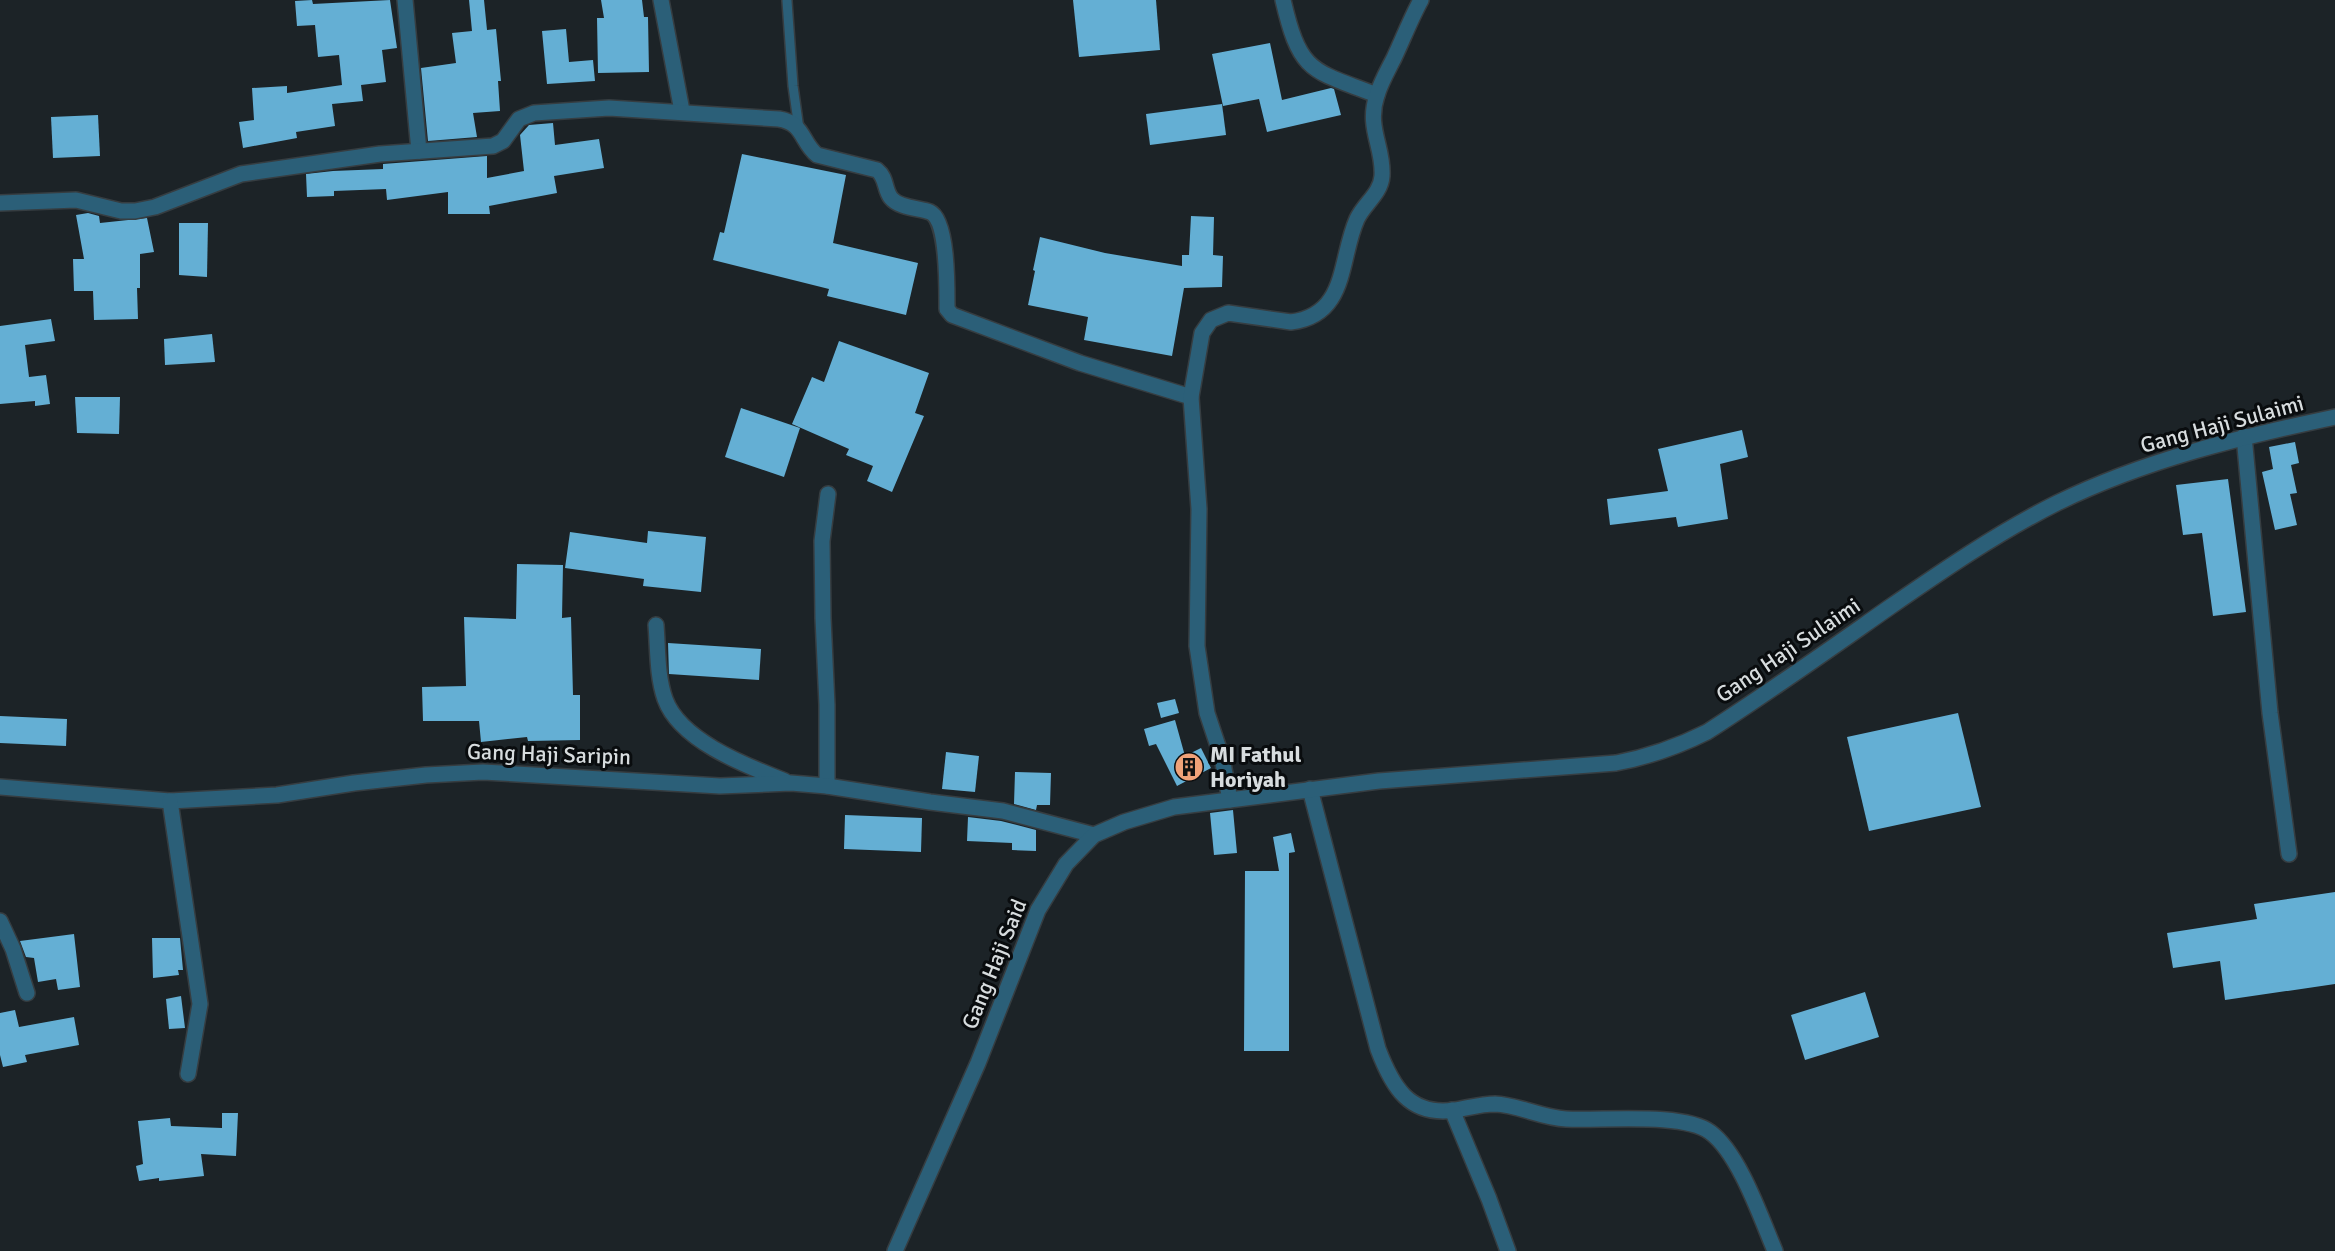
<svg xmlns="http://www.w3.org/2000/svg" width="2335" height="1251" font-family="Signika,sans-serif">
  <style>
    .building { fill: #64afd4 }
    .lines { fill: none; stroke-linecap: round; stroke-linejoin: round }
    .service-casing { stroke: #363d41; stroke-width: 12 }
    .minor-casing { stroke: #363d41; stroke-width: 18 }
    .service { stroke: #2b5f78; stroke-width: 9 }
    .minor { stroke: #2b5f78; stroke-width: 15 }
    .labels { text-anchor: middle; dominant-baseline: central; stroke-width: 6; stroke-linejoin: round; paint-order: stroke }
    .street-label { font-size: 22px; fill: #d7dcde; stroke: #090c0e }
    .poi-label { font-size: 22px; font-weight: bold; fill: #d7dcde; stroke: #090c0e; text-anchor: start }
  </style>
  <rect width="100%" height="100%" fill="#1c2327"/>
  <g class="building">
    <path d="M312,0L313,4L390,0L397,48L382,50L386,82L361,85L363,101L332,104L335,126L296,132L297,138L243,148L239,122L254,120L252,88L287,86V93L342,85L339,55L318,57L315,25L297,26L295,1Z"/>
    <path d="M469,0H484L487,30L496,29L501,81H498L500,111L473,113L477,137L428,141L421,68L456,63L452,33L472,31Z"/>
    <path d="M601,0H642L644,17H648L649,72L598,73L597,18H604Z"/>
    <path d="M1073,0H1156L1160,50L1079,57Z"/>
    <path d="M566,29L569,62L593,60L595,81L547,84L542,31Z"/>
    <path d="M1270,43L1282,100L1331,88L1334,89L1341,115L1267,132L1259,99L1223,106L1212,54Z"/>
    <path d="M1222,104L1226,135L1150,145L1146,114Z"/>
    <path d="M98,115L100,156L53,158L51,117Z"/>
    <path d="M553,123L555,145L599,139L604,168L554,176L557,193L489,206L490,214H448V192L387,200L386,189L334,191V196L307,197L306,174L333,171L383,169V164L487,156V178L524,171L520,135L529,125Z"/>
    <path d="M742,154L846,175L833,243L918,263L906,315L827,296L829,289L713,260L720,232L724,233Z"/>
    <path d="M88,213L99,216L100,223L147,218L154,252L140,254V288H137L138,319L94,320L93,291H74L73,259H84L76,215Z"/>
    <path d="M1191,216L1214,217L1213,255L1223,256L1222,287L1184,288L1172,356L1084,340L1088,317L1028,305L1035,271L1033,270L1040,237L1105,253L1182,266V255H1189Z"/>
    <path d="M179,223H208L207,277L179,275Z"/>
    <path d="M51,319L55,341L25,345L29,377L46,375L50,404L35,406V401L0,404V326Z"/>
    <path d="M212,334L215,362L165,365L164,339Z"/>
    <path d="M839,341L929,373L915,413L924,416L892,492L867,481L873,466L846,455L849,449L792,424L812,377L824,382Z"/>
    <path d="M75,397H120L119,434L77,433Z"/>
    <path d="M741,408L800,428L784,477L725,457Z"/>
    <path d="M1742,430L1748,457L1720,464L1728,519L1678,527L1676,517L1610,525L1607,499L1668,491L1658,449Z"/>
    <path d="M2295,442L2299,463L2291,465L2297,493L2290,494L2297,525L2275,530L2262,472L2273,469L2269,447Z"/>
    <path d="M2228,479L2246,612L2213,616L2202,533L2183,535L2176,485Z"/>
    <path d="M648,531L706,537L701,592L643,586L644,579L565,568L570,532L647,543Z"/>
    <path d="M517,564L563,565L562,618L571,617L573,695H580V740L528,741L527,737L481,742L479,721H423L422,687L466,686L464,617L516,619Z"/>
    <path d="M668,643L761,649L759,680L669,674Z"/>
    <path d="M1175,699L1179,713L1161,718L1157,703Z"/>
    <path d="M1958,713L1981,807L1869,831L1847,737Z"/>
    <path d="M0,716L67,719L66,746L0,743Z"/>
    <path d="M1175,720L1185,756L1201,748L1211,768L1177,786L1156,744L1149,746L1144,729Z"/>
    <path d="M946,752L979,756L975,792L942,789Z"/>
    <path d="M1015,772L1051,773L1050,805H1037L1036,810L1014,804Z"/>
    <path d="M1233,810L1237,853L1214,855L1210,813Z"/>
    <path d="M845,815L922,818L921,852L844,849Z"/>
    <path d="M968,817L1001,821L1036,830V851L1012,850V843L967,841Z"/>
    <path d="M1291,833L1295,852L1289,853V1051H1244L1245,871H1279L1273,837Z"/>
    <path d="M2335,892V984L2225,1000L2220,961L2173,968L2167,933L2257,919L2254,904Z"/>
    <path d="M74,934L80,987L58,990L56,979L38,982L34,958L26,957L20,941Z"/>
    <path d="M152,938H180L183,970H178L179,975L153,978Z"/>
    <path d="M1865,992L1879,1037L1805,1060L1791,1015Z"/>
    <path d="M181,996L185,1028L169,1029L166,999Z"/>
    <path d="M15,1010L19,1027L74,1017L79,1045L25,1055L27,1062L3,1067L0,1055V1013Z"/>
    <path d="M222,1113H238L236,1156L201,1154L204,1176L159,1181V1178L139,1181L136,1166L143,1164L138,1121L170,1118L171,1126L222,1128Z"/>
  </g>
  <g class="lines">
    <g class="service-casing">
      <path id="service" d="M787,1L793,86L799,129"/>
    </g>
    <g class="minor-casing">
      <g id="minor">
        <path d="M405,0L419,151"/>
        <path d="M661,0L682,111"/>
        <path d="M1283,0C1300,73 1311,70 1377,95"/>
        <path d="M0,203L76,200L121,211H135L155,207L241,174L380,154L493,146L503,141L519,119L534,113L609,108L779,119C804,123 801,142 817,155L877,170C887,178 884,189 891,198C899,208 919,208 930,212C948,220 947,289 947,309L952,315L1080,363L1191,397"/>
        <path d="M2244,436L2270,713L2289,854"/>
        <path d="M656,625C658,650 657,676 665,699C680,741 747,766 785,781"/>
        <path d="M827,786V705L823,618L822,541L828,494"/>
        <path d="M0,787L170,801L277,795L354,783L426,775L483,772L720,786L791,783L827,786L930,802L1003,811L1094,835"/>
        <path d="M1310,789L1378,1049C1392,1086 1409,1117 1455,1110C1468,1108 1481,1104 1495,1104C1519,1105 1542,1118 1566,1119C1602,1121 1683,1112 1710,1132C1739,1153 1761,1218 1775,1251"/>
        <path d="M1230,800L1222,758L1207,713L1197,646L1199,509L1191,397L1202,333L1211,320L1228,313L1291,322C1348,315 1339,259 1357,219C1364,204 1381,193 1382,176C1384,147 1366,128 1377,95C1381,82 1388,70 1394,58C1403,39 1411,18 1421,0"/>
        <path d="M170,801L200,1004L188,1074"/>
        <path d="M0,921L13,949L27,993"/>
        <path d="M1452,1110L1489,1199L1508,1251"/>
        <path d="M895,1251L978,1063L1038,910L1066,864L1094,835L1124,822L1174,807L1379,781L1616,763C1648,757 1677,747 1707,732C1768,693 1827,651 1887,609C1942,571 1997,533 2057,503C2145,460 2240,437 2335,417"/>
      </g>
    </g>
    <use href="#service" class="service"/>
    <use href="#minor" class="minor"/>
  </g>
  <defs>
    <g id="building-disc" transform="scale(1.5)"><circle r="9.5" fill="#f0a279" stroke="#090c0e"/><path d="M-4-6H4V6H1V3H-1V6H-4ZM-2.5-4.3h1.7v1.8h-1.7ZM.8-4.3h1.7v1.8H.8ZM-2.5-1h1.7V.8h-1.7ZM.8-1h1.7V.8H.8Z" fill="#111"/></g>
  </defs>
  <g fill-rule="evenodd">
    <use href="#building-disc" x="1189" y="767"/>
  </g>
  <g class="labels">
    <g class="street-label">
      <text transform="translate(2222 424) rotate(-15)">Gang Haji Sulaimi</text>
      <text transform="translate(1788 650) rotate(-34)">Gang Haji Sulaimi</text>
      <text transform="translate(549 754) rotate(2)">Gang Haji Saripin</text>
      <text transform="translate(994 964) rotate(-68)">Gang Haji Said</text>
    </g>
    <g class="poi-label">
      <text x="1210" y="754">MI Fathul<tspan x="1210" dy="25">Horiyah</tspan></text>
    </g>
  </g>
</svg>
